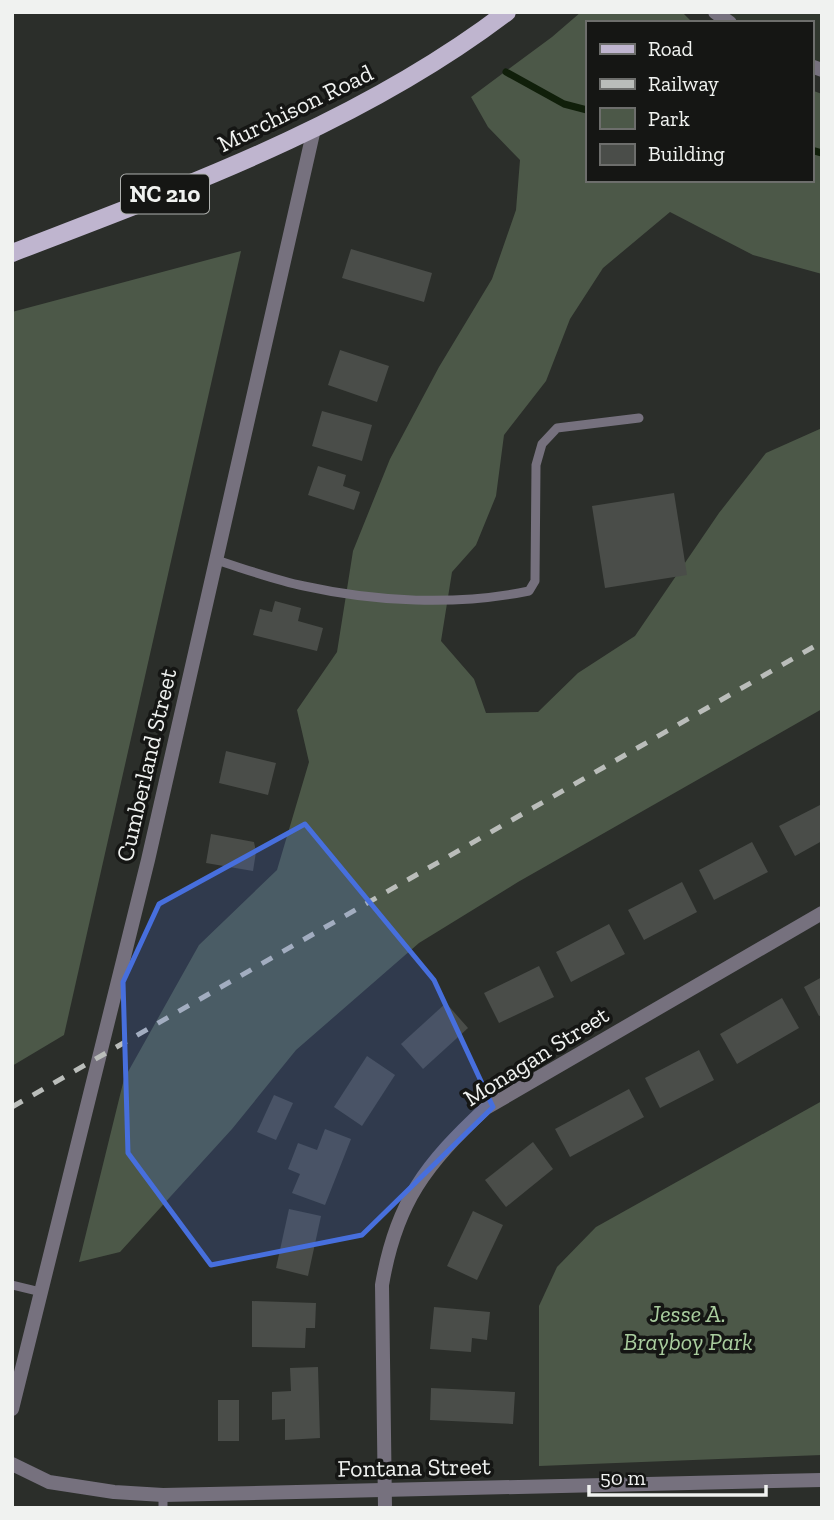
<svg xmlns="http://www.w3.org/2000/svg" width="834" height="1520" font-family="'Zilla Slab',serif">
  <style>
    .built { fill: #31382f }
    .green { fill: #4c5848 }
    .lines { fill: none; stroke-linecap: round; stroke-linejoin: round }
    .stream { stroke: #101f0a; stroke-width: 7 }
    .building { fill: #4a4d49 }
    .service { stroke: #76717e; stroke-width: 9 }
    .minor { stroke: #76717e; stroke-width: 14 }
    .tertiary { stroke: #76717e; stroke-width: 14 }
    .primary { stroke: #bfb5cf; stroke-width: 18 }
    .rail { stroke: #babdba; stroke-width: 5; stroke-dasharray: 12 12; stroke-linecap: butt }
    .marked { fill: #476fdd; fill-opacity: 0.2; stroke: #476fdd; stroke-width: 5; stroke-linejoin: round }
    .labels { text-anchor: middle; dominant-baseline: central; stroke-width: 7; stroke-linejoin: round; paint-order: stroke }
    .shield { fill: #151614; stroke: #aeb0ae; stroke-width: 2 }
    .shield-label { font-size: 23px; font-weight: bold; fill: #f0f2f0 }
    .street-label { font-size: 24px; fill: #f0f2f0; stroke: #151614 }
    .park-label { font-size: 24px; font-style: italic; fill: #a9cd9e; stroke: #151614 }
  </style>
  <rect width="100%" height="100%" fill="#2b2e2a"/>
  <path class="built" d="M721,12H822V67L811,63V23H734Z"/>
  <g class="green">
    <path d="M581,12H682L693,23H587V180H811V90L822,94V274L753,255L670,212L603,268L570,319L546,381L504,435L496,496L476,545L452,572L441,641L474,679L486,713L538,712L578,673L635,636L719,513L766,453L822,428V709L518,882L419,943L296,1050L232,1129L120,1252L79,1262L124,1079L199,945L277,870L309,762L297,710L337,652L353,551L390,459L439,367L492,279L516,210L520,160L488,127L471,97L552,37Z"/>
    <path d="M241,251L64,1035L12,1066V312Z"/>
    <path d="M822,1101V1455L539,1466V1306L557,1267L596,1227Z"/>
  </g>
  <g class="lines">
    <g class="stream">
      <path d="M506,72L564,104L587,110"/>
      <path d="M811,150L822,153"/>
    </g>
  </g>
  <g class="building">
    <path d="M351,249L432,273L424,302L342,278Z"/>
    <path d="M340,350L389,366L377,402L328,385Z"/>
    <path d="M322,411L372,425L362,461L312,446Z"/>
    <path d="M318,466L346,475L343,486L360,492L354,510L308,495Z"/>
    <path d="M674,493L687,575L605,588L592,506Z"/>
    <path d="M275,601L301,608L298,621L323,628L317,651L253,635L260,609L272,612Z"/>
    <path d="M226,751L276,763L268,795L219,783Z"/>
    <path d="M822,804V841L795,856L779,826Z"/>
    <path d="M211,834L254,842L256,852L253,871L206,863Z"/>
    <path d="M752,842L768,872L714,900L699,870Z"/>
    <path d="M682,882L697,912L644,940L628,910Z"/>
    <path d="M609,924L625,954L571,982L556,952Z"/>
    <path d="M539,966L554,997L499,1023L484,993Z"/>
    <path d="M822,977V1015L819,1016L804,987Z"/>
    <path d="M782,998L799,1028L737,1064L720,1034Z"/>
    <path d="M446,1003L468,1028L423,1069L401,1044Z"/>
    <path d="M699,1050L714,1080L660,1108L645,1078Z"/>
    <path d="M367,1056L395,1075L362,1126L334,1107Z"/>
    <path d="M629,1089L644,1117L570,1157L555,1129Z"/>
    <path d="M274,1095L293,1103L276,1140L257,1132Z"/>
    <path d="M325,1129L351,1139L325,1205L292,1193L300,1174L288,1169L298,1143L317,1150Z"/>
    <path d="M533,1142L553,1169L506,1207L485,1180Z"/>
    <path d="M289,1209L321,1216L308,1276L276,1268Z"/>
    <path d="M473,1211L503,1225L477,1280L447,1266Z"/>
    <path d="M252,1301L316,1303L315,1328H306L305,1348L252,1347Z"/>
    <path d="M434,1307L490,1312L487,1340L472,1338L471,1352L430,1349Z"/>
    <path d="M318,1367L320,1438L285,1440V1419L272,1420V1392L291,1391L290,1368Z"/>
    <path d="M431,1388L515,1392L513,1424L430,1420Z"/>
    <rect x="218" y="1400" width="21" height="41"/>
  </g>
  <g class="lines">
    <g class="service">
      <path d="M216,560C245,569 275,580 304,586C376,602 456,606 529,591L535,581L536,465L542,444L557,428L639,418"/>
      <path d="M12,1285L41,1292"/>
      <path d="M163,1508V1495"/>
    </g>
    <g class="minor">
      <path d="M715,12L730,23"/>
      <path d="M811,66L822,70"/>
      <path d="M12,1464L49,1482L114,1492L163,1495L822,1480"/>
      <path d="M385,1508L382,1285C396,1202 426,1164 486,1108L822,913"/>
    </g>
    <path class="tertiary" d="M12,1409L148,860L314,129"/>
    <path class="primary" d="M12,253C183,187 360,124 507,12"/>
    <path class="rail" d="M12,1107L822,642"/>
  </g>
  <path class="marked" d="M305,824L434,980L493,1107L362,1235L211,1265L128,1153L123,982L159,904Z"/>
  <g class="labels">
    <rect class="shield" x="121" y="174.5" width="88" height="39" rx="5"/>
    <g class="shield-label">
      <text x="165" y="194">NC 210</text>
    </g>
    <g class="street-label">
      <text transform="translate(295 108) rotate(-26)">Murchison Road</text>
      <text transform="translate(146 765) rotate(-77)">Cumberland Street</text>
      <text transform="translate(536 1056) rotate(-32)">Monagan Street</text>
      <text transform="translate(414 1467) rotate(-1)">Fontana Street</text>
    </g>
    <g class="park-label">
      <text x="688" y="1313">Jesse A.<tspan x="688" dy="28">Brayboy Park</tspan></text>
    </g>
  </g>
  <rect width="834" height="1520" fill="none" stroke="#f0f2f0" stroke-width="28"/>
  <rect x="586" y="21" width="228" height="161" fill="#151614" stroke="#6d6e6c" stroke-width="2"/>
  <rect x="600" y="44" width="35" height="10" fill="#bfb5cf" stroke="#6d6e6c" stroke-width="2"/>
  <text x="648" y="56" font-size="21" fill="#f0f2f0">Road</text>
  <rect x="600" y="79" width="35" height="10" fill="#babdba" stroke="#6d6e6c" stroke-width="2"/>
  <text x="648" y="91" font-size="21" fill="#f0f2f0">Railway</text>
  <rect x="600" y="108" width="35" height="21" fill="#4c5848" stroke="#6d6e6c" stroke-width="2"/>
  <text x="648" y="126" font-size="21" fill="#f0f2f0">Park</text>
  <rect x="600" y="144" width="35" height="21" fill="#4a4d49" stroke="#6d6e6c" stroke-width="2"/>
  <text x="648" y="161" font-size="21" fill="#f0f2f0">Building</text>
  <path d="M589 1485v10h177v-10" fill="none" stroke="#f0f2f0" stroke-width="3.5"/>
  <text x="600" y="1485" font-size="21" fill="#f0f2f0" stroke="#151614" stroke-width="5" paint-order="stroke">50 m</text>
</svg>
